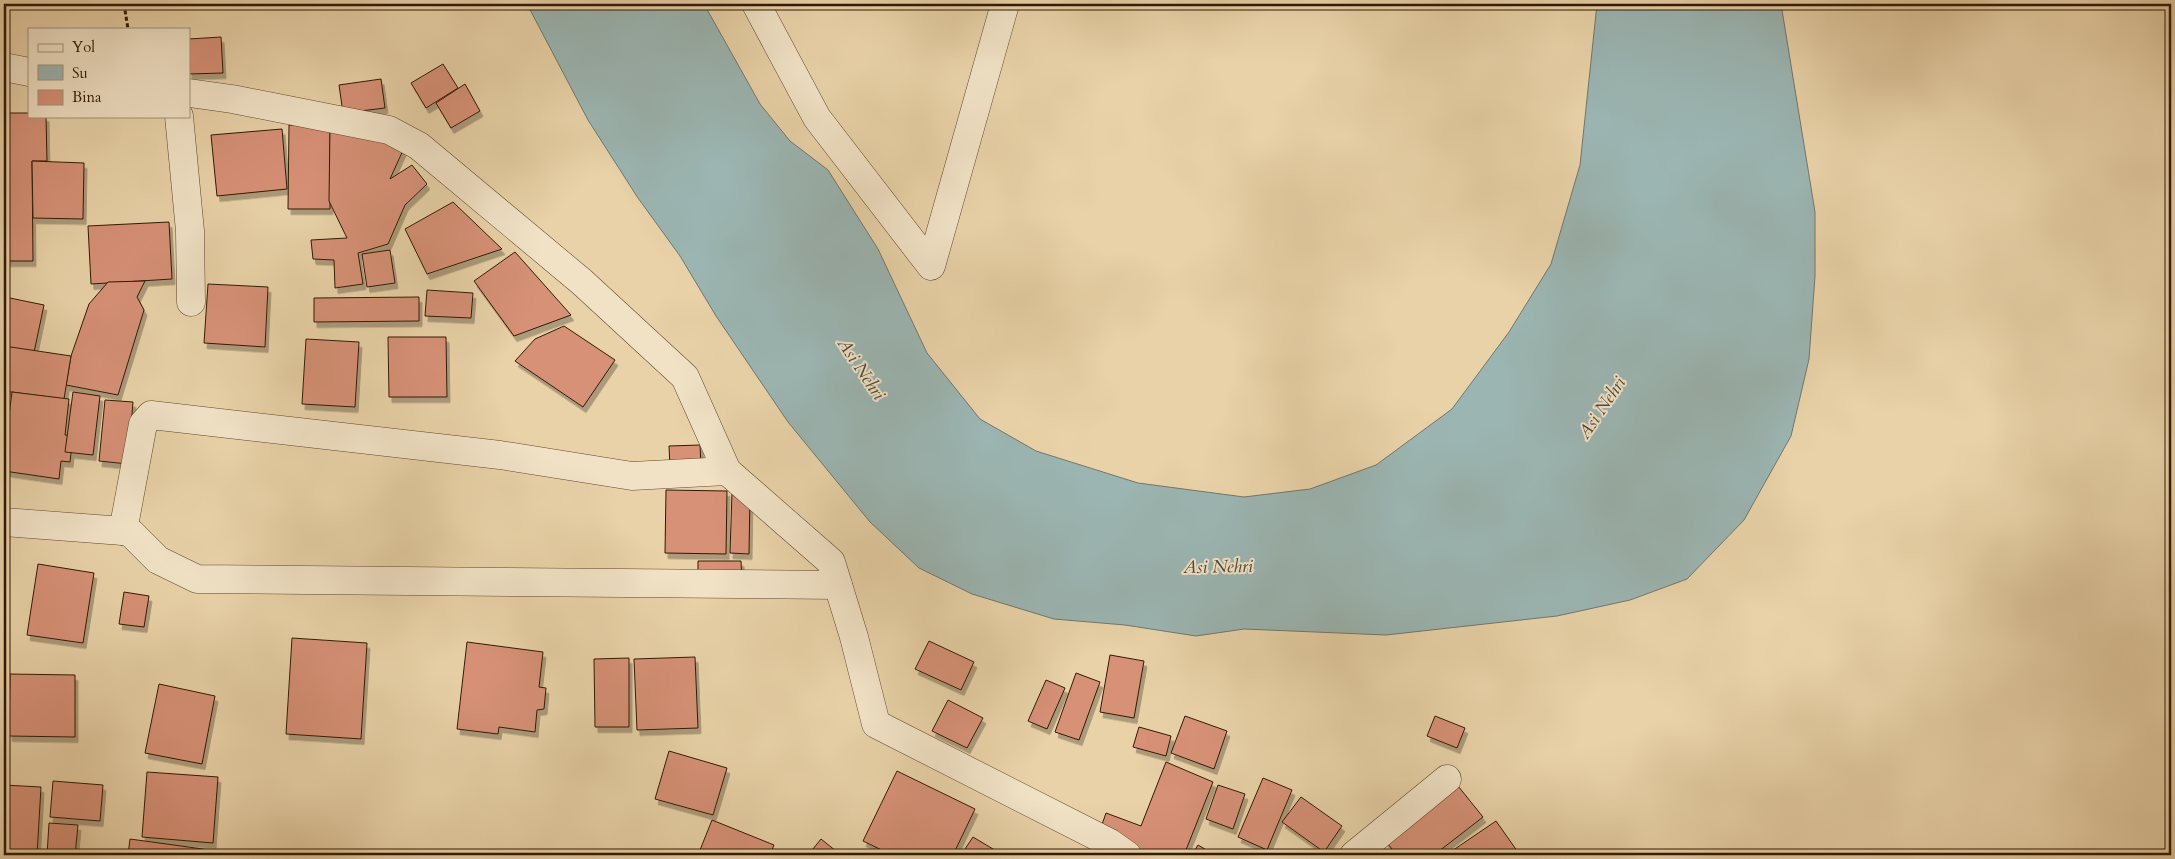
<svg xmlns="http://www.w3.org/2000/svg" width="2175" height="859" font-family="Cardo,serif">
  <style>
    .water { fill: #9bb5b2; stroke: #71776c }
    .building { fill: #d79177; stroke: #311903; filter: url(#shadow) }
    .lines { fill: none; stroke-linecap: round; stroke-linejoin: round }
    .street-casing { stroke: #5f472c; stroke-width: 29 }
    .path { stroke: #311903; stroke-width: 3; stroke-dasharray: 4 2.5; stroke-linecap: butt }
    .street { stroke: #f1e2c6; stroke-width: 28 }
    .labels { text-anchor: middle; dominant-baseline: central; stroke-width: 4; stroke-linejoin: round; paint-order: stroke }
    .water-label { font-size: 18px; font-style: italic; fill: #514838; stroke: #f1e2c6 }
  </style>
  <defs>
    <filter id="shadow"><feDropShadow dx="3" dy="5.5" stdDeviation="0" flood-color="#0004"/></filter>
  </defs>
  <rect width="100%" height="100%" fill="#e9d2a8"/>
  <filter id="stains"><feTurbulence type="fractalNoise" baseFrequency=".004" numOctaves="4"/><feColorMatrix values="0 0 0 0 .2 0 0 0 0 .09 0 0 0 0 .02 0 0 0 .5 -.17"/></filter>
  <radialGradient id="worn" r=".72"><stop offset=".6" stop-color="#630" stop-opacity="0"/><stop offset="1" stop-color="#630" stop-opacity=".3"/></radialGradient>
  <path class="water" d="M527,4H704L760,104L790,141L828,170L878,249L927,353L980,419L1036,451L1138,483L1244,497L1310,489L1376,465L1452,409L1509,332L1551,264L1580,165L1597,4H1781L1815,212V276L1809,359L1791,436L1744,520L1687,579L1630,600L1557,616L1386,635L1244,629L1196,636L1125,625L1054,619L972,594L919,568L870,522L788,422L716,316L680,256L638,198L588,120Z"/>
  <g class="building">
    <path d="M221,37L223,73L189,74V39Z"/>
    <path d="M443,64L458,88L426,108L411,83Z"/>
    <path d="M381,79L385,108L343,113L339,85Z"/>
    <path d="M465,84L480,111L451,128L436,103Z"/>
    <path d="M4,113H29V116H46L47,161H32L33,261H4Z"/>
    <path d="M289,125L330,126V209H288Z"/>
    <path d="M330,126L404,148L390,179L412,165L427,184L405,205L388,244L358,253L363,284L335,288L334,260L313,259L311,240L347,238L329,201Z"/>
    <path d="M282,129L287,189L217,196L211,135Z"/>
    <path d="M32,161L84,163L83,219L33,218Z"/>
    <path d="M453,202L502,249L427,274L405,229Z"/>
    <path d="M169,222L172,279L91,284L88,226Z"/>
    <path d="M390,250L395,283L367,287L362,254Z"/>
    <path d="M515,252L571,315L514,336L474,281Z"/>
    <path d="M145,281L137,297L144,310L118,395L66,385L71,356L89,304L108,282Z"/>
    <path d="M208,284L268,287L265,347L204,343Z"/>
    <path d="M427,290L473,293L471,318L425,316Z"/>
    <path d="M5,297L44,305L33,357L8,352L4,371Z"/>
    <path d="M419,297V321L314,322V298Z"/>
    <path d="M564,326L615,360L583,407L515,361L535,339Z"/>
    <path d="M388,337H446L447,397H389Z"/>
    <path d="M306,339L359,342L355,407L302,404Z"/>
    <path d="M4,346L71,356L64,399L4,391Z"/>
    <path d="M12,392L69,399L65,435L73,436L70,462L61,461L59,479L4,471V454Z"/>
    <path d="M73,392L100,396L93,455L65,452Z"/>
    <path d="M105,400L133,402L128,464L99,461Z"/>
    <path d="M700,445L701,466L670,467L669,446Z"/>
    <path d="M666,490L727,491L726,554L665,553Z"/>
    <path d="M732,493L750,494L749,554L730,553Z"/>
    <path d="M698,561H741L742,581H698Z"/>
    <path d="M38,564L94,573L83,643L27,635Z"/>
    <path d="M124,592L149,596L144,627L119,624Z"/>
    <path d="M292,638L367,643L361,739L286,734Z"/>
    <path d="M929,641L974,662L961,690L915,669Z"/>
    <path d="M467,642L543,652L539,687L546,688L544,709L537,710L535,732L499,727L498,734L457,729Z"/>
    <path d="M1110,655L1144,661L1134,718L1100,712Z"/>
    <path d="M695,657L698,728L637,730L634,659Z"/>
    <path d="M629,658V727H595L594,659Z"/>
    <path d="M1076,673L1100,682L1079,740L1055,732Z"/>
    <path d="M10,674L75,675V737L9,736Z"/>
    <path d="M1046,680L1065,688L1047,729L1028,721Z"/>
    <path d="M159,684L215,696L202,764L145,753Z"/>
    <path d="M948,700L983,718L967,748L932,731Z"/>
    <path d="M1185,716L1227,731L1214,769L1171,753Z"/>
    <path d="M1435,716L1465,728L1457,748L1427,736Z"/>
    <path d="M1139,727L1171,736L1166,756L1133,747Z"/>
    <path d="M669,751L727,768L713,815L655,799Z"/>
    <path d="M1166,762L1213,782L1184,855H1147L1098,836L1106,813L1141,826Z"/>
    <path d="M897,771L975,809L953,855H892L863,841Z"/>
    <path d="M147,772L218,777L213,843L142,837Z"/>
    <path d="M1263,778L1292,790L1267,850L1238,837Z"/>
    <path d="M53,781L103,785L100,821L50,817Z"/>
    <path d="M1454,781L1483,817L1434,855H1397L1382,837Z"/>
    <path d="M4,785L41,787L37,855H4Z"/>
    <path d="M1218,785L1245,794L1233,829L1206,819Z"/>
    <path d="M1301,797L1342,826L1324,852L1282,822Z"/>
    <path d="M712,820L774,845L770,855H698Z"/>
    <path d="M1496,821L1520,855H1446Z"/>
    <path d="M49,823L78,825L75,855H47Z"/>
    <path d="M973,837L1003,855H961Z"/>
    <path d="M130,839L210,850L209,855H128Z"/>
    <path d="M821,839L841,855H808Z"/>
    <path d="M1198,845L1215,855H1192Z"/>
  </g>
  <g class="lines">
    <g class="street-casing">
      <g id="street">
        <path d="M756,4L817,118L931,266L1005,4"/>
        <path d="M4,67L29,72"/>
        <path d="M189,93L232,99L389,130L419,146L582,282L685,377L727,471L831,562L854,637L876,724L1110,843L1127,855"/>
        <path d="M179,116L190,231L191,302"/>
        <path d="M4,522L123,531L131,533L158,560L197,579L838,585"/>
        <path d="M123,531L143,424L151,415L500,455L632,476L727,471"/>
        <path d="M1354,855L1447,779"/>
      </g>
    </g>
    <path class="path" d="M124,4L128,29"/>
    <use href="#street" class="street"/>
  </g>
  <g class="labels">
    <g class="water-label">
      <text transform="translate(861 369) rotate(56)">Asi Nehri</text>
      <text transform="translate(1602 408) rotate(-56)">Asi Nehri</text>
      <text transform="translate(1218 567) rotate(-1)">Asi Nehri</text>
    </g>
  </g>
  <rect width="2175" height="859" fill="none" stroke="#e9d2a8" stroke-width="20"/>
  <rect x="5" y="5" width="2165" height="849" fill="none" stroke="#311903" stroke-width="2.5"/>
  <rect x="10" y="10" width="2155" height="839" fill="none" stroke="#311903"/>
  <rect x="28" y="28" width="162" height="90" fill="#f1e2c6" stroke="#a49278"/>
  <rect x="38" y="44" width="25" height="8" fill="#f1e2c6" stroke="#a49278"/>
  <text x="72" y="52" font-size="15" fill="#311903">Yol</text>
  <rect x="38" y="65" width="25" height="15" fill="#9bb5b2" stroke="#a49278"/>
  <text x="72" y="78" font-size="15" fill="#311903">Su</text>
  <rect x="38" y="90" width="25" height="15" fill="#d79177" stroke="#a49278"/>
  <text x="72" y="102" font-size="15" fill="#311903">Bina</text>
  <rect width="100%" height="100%" filter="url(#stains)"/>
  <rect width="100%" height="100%" fill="url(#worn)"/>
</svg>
